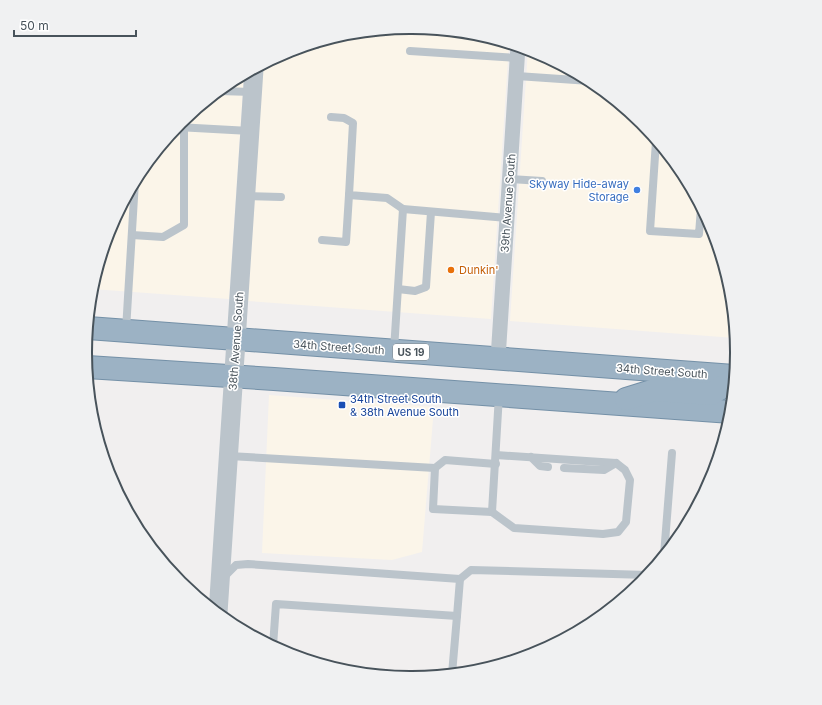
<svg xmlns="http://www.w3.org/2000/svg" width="822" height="705" font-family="Inter,sans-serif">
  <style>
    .commercial { fill: #fbf5e9 }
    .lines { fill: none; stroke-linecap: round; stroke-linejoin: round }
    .trunk-casing { stroke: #7490a7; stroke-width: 24 }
    .service { stroke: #bbc4cb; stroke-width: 8 }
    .minor { stroke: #bbc4cb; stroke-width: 15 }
    .tertiary { stroke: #bbc4cb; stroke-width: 19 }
    .trunk { stroke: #9cb2c4; stroke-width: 22 }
    .shop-dot { fill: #3f7fe0; stroke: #fff; stroke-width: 1.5 }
    .food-dot { fill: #e8710a; stroke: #fff; stroke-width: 1.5 }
    .transit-dot { fill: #1a4fb4; stroke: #fff; stroke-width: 1.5 }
    .labels { text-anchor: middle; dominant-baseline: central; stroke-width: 3; stroke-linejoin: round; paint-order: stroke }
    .shield { fill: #fff; stroke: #7f878c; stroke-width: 1 }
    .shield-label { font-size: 10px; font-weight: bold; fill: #48535b }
    .shop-label { font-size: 11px; fill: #366cbe; stroke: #fff; text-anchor: end }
    .street-label { font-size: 11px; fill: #48535b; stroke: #fff }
    .food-label { font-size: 11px; fill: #c56008; stroke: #fff; text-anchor: start }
    .transit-label { font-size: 11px; fill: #164399; stroke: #fff; text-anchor: start }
    .rim { fill: none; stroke: #48535b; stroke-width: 2 }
  </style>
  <rect width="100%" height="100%" fill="#f1efef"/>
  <g class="commercial">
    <path d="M411,27L475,33L509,44L491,319L248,301L263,64L287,52L348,33Z"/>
    <path d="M528,49L536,52L592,82L641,123L682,172L712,228L730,289L735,338L510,321Z"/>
    <path d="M244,75L229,299L92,289L110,228L140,171L181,122L230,82Z"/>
    <path d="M269,395L434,407L422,552L392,560L262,553Z"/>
  </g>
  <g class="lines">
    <g class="trunk-casing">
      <g id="trunk">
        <path d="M88,328L734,376"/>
        <path d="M87,367L274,379L731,412"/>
        <path d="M626,399L655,390L711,394L734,380"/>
      </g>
    </g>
    <g class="service">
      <path d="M310,45H317L320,42"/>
      <path d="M410,51L517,58"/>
      <path d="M517,76L590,81"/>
      <path d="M219,91L252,92"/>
      <path d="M331,117L344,118L353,123L349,195L387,198L403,209L507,218"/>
      <path d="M177,127L250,131"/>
      <path d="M656,141L650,231L699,234L701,208"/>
      <path d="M510,179L542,181"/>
      <path d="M246,196L281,197"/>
      <path d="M132,235L163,237L184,225V127"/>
      <path d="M322,240L346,242L349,195"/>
      <path d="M398,289L415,291L426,287L431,212"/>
      <path d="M126,330L135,181"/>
      <path d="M394,350L403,209"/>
      <path d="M229,456L435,468"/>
      <path d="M531,457L540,466L548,467"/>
      <path d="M496,464L445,460L435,468L433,509L492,512L514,528L603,534L618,532L626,522L630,480L625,470L616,463L496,455"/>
      <path d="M564,468L604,470L616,463"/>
      <path d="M492,512L499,395"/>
      <path d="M664,555L672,453"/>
      <path d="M223,578L236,565L248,564L460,579"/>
      <path d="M273,646L276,604L457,616L460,579L471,570L648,575"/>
      <path d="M452,674L457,616"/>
    </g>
    <path class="minor" d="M498,359L518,46"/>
    <path class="tertiary" d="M218,613L254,69"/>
    <use href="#trunk" class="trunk"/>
  </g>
  <circle class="shop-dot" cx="637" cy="190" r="4"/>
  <circle class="food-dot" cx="451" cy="270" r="4"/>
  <rect class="transit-dot" x="338" y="401" width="8" height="8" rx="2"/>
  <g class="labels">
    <rect class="shield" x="393" y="344" width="36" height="16" rx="3"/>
    <g class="shield-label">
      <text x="411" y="352">US 19</text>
    </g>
    <g class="shop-label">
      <text x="629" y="184">Skyway Hide-away<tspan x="629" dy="13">Storage</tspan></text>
    </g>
    <g class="street-label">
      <text transform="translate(508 203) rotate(-86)">39th Avenue South</text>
      <text transform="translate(236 341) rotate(-86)">38th Avenue South</text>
      <text transform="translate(339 347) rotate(4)">34th Street South</text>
      <text transform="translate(662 371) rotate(4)">34th Street South</text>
    </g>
    <g class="food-label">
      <text x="459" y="270">Dunkin'</text>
    </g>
    <g class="transit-label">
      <text x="350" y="399">34th Street South<tspan x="350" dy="13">&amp; 38th Avenue South</tspan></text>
    </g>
  </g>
  <path d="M0 0H822V705H0ZM410 34H412A318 318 0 0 1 730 352V353A318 318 0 0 1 412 671H410A318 318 0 0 1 92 353V352A318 318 0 0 1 410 34Z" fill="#f0f1f2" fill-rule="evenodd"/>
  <path class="rim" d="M410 34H412A318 318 0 0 1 730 352V353A318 318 0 0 1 412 671H410A318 318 0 0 1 92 353V352A318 318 0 0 1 410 34Z"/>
  <path d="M14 30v6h122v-6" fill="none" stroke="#48535b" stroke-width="2"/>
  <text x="20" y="30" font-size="12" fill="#48535b" stroke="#ffffff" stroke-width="3" paint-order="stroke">50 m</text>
</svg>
